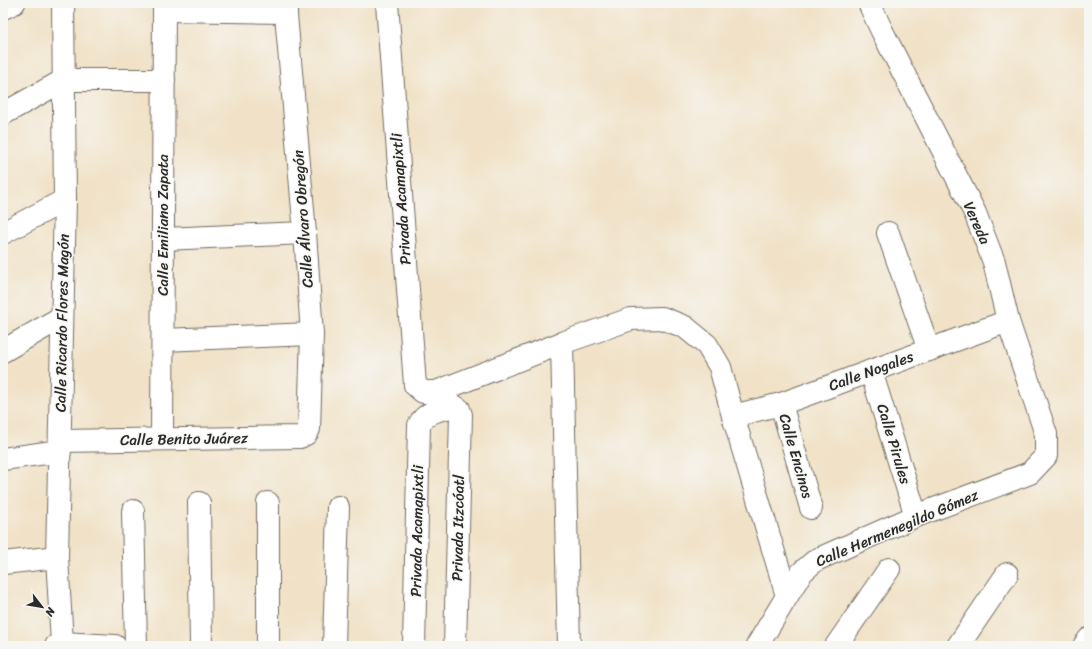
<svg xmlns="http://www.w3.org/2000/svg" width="1092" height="649" font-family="Sriracha,sans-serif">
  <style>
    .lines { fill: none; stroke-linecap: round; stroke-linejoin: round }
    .minor-casing { stroke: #706b62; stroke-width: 24 }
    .minor { stroke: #fff; stroke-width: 22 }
    .labels { text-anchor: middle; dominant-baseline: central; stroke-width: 3; stroke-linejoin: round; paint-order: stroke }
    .street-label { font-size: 15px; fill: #2b2b2b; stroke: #f6f6f2 }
  </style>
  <rect width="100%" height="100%" fill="#f6f6f2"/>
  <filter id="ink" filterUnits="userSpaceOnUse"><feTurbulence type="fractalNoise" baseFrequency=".025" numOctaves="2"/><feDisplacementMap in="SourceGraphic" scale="8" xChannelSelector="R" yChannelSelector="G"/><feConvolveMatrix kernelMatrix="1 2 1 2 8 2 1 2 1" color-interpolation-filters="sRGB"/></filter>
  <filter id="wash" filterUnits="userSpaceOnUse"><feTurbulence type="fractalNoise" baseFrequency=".012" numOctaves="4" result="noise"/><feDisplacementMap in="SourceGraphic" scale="16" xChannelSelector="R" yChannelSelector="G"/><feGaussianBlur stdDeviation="0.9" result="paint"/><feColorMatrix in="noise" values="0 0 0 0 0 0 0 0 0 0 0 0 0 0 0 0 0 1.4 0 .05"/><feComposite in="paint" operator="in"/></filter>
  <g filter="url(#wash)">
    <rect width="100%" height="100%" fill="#f1e2c7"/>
  </g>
  <g filter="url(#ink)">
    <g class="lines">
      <g class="minor-casing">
        <g id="minor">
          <path d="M387,3L415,385L423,392H436L562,343L631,319L662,318L685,327L707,345L720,367L733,416L787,596"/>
          <path d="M3,8L14,3"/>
          <path d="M164,10L286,12"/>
          <path d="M3,114L64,80H164"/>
          <path d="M3,233L65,200"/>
          <path d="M888,233L929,350"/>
          <path d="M163,239L305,233"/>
          <path d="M163,340L312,334"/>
          <path d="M562,343L569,646"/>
          <path d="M3,351L62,317"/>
          <path d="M871,371L916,516"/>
          <path d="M781,404L811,508"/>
          <path d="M733,416L781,404L1008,321"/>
          <path d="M162,439L164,3"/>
          <path d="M60,441L300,437L306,434L309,429L312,334L305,233L285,3"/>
          <path d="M3,459L60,451"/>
          <path d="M199,503L201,646"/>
          <path d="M133,511L136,646"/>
          <path d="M3,563L57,557"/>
          <path d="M62,643L57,557L65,200L63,3"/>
          <path d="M56,646L62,643L115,646"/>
          <path d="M268,646V503"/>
          <path d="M334,646L338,507"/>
          <path d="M414,646L419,425C426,411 440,410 454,406L459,409L461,415L455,646"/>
          <path d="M757,646L801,573L816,560L916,516L1030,473L1046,456V434L1008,321L994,262L975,213L882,31L869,3"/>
          <path d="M836,646L889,569"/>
          <path d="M958,646L1007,574"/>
          <path d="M1084,646L1089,639"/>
        </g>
      </g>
      <use href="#minor" class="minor"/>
    </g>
  </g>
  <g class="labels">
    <g class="street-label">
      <text transform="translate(401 199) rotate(-94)">Privada Acamapixtli</text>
      <text transform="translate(303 219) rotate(-94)">Calle Álvaro Obregón</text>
      <text transform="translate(977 223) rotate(66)">Vereda</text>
      <text transform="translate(163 225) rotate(-90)">Calle Emiliano Zapata</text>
      <text transform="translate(62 323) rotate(-89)">Calle Ricardo Flores Magón</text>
      <text transform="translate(871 371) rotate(-20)">Calle Nogales</text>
      <text transform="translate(184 439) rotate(-1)">Calle Benito Juárez</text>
      <text transform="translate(894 444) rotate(73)">Calle Pirules</text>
      <text transform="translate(796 456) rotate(74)">Calle Encinos</text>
      <text transform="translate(458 528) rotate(-89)">Privada Itzcóatl</text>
      <text transform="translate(897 528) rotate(-23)">Calle Hermenegildo Gómez</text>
      <text transform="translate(417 531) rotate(-89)">Privada Acamapixtli</text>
    </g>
  </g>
  <rect width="1092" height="649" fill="none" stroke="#f6f6f2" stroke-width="16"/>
  <g transform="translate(42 607) rotate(121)" stroke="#f6f6f2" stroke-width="3" paint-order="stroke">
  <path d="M0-3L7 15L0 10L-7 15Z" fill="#2b2b2b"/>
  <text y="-6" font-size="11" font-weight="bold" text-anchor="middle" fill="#2b2b2b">N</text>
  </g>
</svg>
